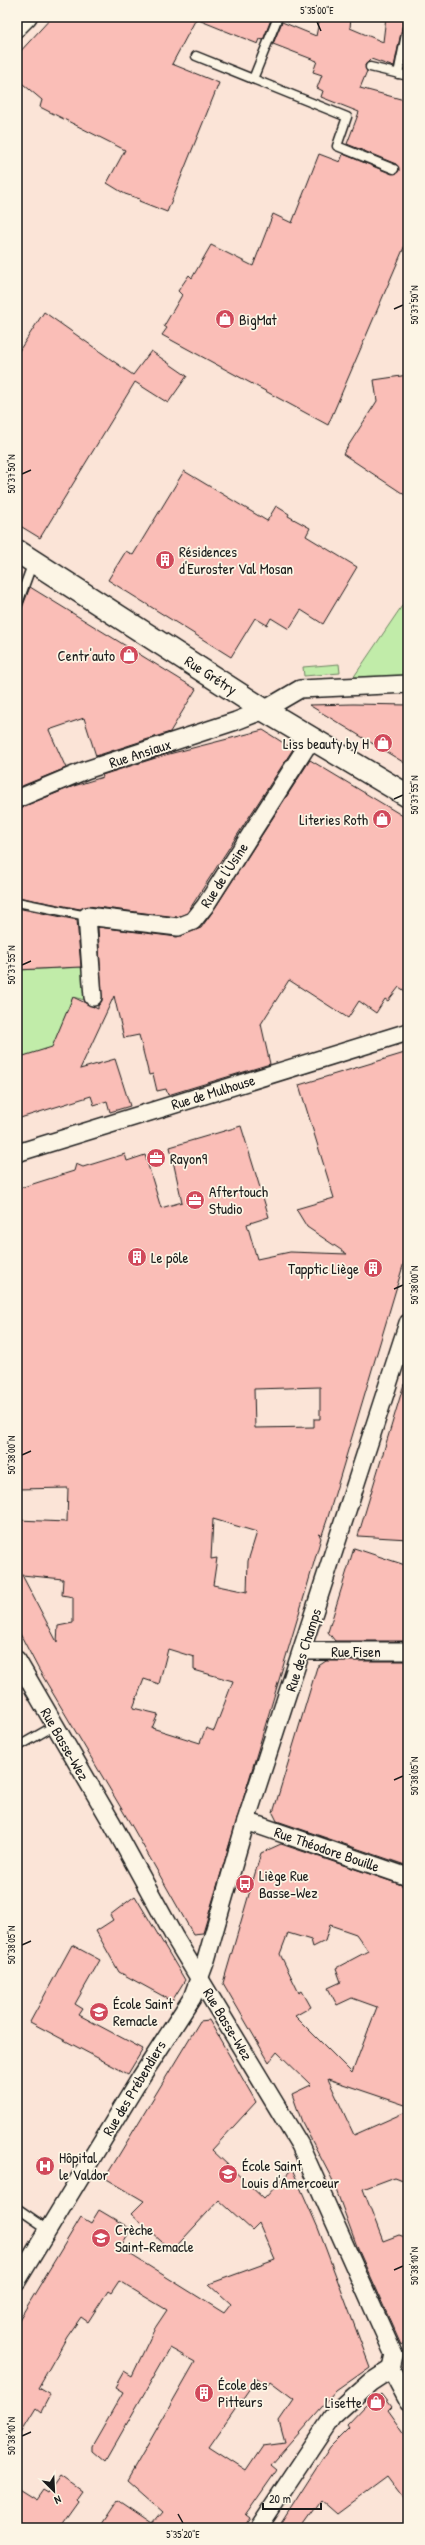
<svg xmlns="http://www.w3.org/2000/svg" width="425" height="2545" font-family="'Patrick Hand',sans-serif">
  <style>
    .green { fill: #c1eca9; stroke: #6e8462 }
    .building { fill: #fabeb7; stroke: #1c1c1c; fill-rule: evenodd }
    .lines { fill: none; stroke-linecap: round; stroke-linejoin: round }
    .lane-casing { stroke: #1c1c1c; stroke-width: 11 }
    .street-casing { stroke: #1c1c1c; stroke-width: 20 }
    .secondary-casing { stroke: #1c1c1c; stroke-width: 25 }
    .lane { stroke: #fcf5e5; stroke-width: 8 }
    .street { stroke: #fcf5e5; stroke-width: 17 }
    .secondary { stroke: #fcf5e5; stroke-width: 22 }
    .ticks { fill: none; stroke: #1c1c1c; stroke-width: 1.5 }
    .labels { text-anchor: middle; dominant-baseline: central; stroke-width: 3.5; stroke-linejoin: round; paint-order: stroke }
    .poi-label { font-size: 15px; fill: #1c1c1c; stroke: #fcf5e5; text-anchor: start }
    .street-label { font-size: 15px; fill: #1c1c1c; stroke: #fcf5e5 }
    .neatline { fill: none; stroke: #1c1c1c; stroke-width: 1.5 }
    .ticks-label { font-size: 10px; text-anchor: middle; fill: #1c1c1c }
  </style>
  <rect width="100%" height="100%" fill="#fbe4d7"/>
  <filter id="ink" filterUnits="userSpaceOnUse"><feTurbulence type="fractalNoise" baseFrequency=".025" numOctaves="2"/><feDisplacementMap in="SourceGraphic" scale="8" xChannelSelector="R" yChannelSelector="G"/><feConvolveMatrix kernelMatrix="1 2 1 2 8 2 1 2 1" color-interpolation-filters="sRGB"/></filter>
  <g filter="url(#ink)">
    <g class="green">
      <path d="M408,597V676L353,678Z"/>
      <path d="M339,664L340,673L304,676L303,667Z"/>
      <path d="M85,967L89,1001L73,997L55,1041L72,1044L17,1058V970Z"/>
    </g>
    <g class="building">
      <path d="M52,17H272L263,40L260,39L258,44L196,19L172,64L219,83L167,212L139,201L140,199L125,194L107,183L125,150L40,107L42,100L17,79V55Z"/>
      <path d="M320,17H351L350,28L383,42L386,17H408L403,23L394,67L371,59L365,65L367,71L360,88L408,101V238L328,425L162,335L167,328L164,326L182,295L178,291L189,275L192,278L211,245L253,266L273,214L292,223L319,154L340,162L343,154L392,174L399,171L396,164L347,144L359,112L321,97L323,91L317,88L322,75L313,72L317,61L273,44L282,22L316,36Z"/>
      <path d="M44,312L133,375L151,351L187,376L168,403L135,382L40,538L17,524V354Z"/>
      <path d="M408,375V497L343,454L377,401L374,380Z"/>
      <path d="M184,471L267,521L276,506L289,514L288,516L310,528L306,536L357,567L323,624L301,610L289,629L271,618L267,625L255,618L231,657L108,580L126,551L133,555Z"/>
      <path d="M30,587L196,689L170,732L96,756L84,718L49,730L66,768L17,788V611L22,608Z"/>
      <path d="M353,704L408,705V765L309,705Z"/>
      <path d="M263,730L293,749L187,913L177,917L88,906L80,909L17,897V809L74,786L103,777L102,775L165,755Z"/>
      <path d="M310,760L408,819V993L399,987L388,1001L385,999L376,1013L359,1001L348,1018L289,980L261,1024L270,1064L168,1095L166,1089L157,1091L153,1074L149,1075L139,1035L124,1038L114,996L80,1069L115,1059L130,1106L110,1112L107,1101L94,1105L91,1096L17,1119V1058L52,1047L73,997L98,1009V1006L102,1001L98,927L177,937L201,928L213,911Z"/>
      <path d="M17,908L77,920L81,967L17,970Z"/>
      <path d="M408,1052V1249L328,1517L322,1535L319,1534L321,1538L306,1590L203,1933L193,1934L133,1828L39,1670L17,1628V1520L67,1522L68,1488L17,1489V1189L74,1171L76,1164L83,1167L125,1154L127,1161L145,1155L161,1208L182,1202L170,1147L241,1126L269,1217L247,1224L257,1259L290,1252L347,1254L307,1227L296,1209L334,1198L299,1085ZM320,1387V1419H314V1427L255,1428L254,1389ZM213,1519L257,1532L248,1561L247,1592L213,1585L217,1558L211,1559ZM22,1575L63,1579L62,1595L73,1597V1623L58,1626L57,1642ZM168,1649L194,1657V1670L233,1681L214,1731L206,1728L200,1743L152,1728L158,1714L133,1708L144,1679L159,1684Z"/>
      <path d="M404,1384H408V1539L358,1536Z"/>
      <path d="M354,1548L408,1566V1641H335L328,1632Z"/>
      <path d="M326,1661H408V1866L277,1821L273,1813L317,1667Z"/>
      <path d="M281,1844L408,1887V2106L328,2079L354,2135L408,2111V2182L395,2177L363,2189L383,2241L399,2235L408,2238V2340L401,2345L358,2249L332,2179L302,2122L292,2094L311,2085L277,2052L269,2062L223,1983L261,1853ZM330,1925L356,1934L368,1951L336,1968L341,1982L328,1988L337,2005L352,1998L377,2007L352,2073L295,2016L311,2007L302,1991L299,1993L280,1954L288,1933L311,1940L313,1947L325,1941Z"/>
      <path d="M135,1896L185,1980L172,2001L119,1972L96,1931L113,1920L110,1915Z"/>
      <path d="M72,1945L100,1960L75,2004L83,2009L79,2015L143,2049L128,2074L30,2022Z"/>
      <path d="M209,2020L256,2102L212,2150L264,2199L292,2169L318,2228L370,2367L336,2391L271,2465L277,2470L245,2516L249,2519L243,2528H100L118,2501L152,2524L162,2512L127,2481L195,2362L170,2348L105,2462L92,2451V2446L123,2392L115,2387L124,2371L132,2376L155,2328L167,2310L119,2281L111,2293L108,2291L88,2322L81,2317L67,2337L38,2388L50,2395L41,2412L36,2408L17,2439V2323L81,2217L91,2223L99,2210L131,2229L120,2248L224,2313L231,2304L209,2284L275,2260L259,2223L252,2230L219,2200L172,2251L131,2214L144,2201L105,2178L200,2021ZM257,2378L267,2385L270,2381L294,2399L279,2421L285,2443L263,2446L246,2471L209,2447Z"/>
      <path d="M381,2394L391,2407L388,2410L408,2438V2505L387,2477L337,2514L321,2500L301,2528H278L330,2447L349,2428L347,2425L365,2406Z"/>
      <path d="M60,2476L81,2491L76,2498L78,2500L58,2528H17V2488L36,2500L43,2490L48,2493Z"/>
    </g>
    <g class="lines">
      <g class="lane-casing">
        <g id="lane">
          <path d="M196,56L347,117L337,146L394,169"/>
          <path d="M370,67L408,76"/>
          <path d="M398,74L408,24"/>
          <path d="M253,79L278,17"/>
          <path d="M17,606L33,562"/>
          <path d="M17,902L87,916"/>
          <path d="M19,1746L54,1726"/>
          <path d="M17,2208L49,2230"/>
        </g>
      </g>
      <g class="street-casing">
        <g id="street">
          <path d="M17,28L28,17"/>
          <path d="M17,799L86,770L236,721L264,710L300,689L408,684"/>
          <path d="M93,997L87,916L178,927L193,921L205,906L312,738"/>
          <path d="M17,1153L408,1032"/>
          <path d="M303,1651H408"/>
          <path d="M17,1660L112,1823L175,1938L300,2145L394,2355L391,2369L408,2401"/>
          <path d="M246,1821L408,1877"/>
          <path d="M17,2281L141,2077L192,1998L206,1960L246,1821L408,1323"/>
          <path d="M258,2528L332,2417L371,2382L391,2369"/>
        </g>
      </g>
      <g class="secondary-casing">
        <path id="secondary" d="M17,551L264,710L408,796"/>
      </g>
      <use href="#lane" class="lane"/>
      <use href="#street" class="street"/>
      <use href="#secondary" class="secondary"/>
    </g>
  </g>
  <path class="ticks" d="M317,22L321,31M394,309L403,305M22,474L31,470M394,799L403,795M22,965L31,961M394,1289L403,1285M22,1455L31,1451M394,1780L403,1776M22,1945L31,1941M394,2270L403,2266M22,2436L31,2432M178,2514L183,2523"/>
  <defs>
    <g id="shop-disc" transform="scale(1)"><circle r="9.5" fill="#d1495b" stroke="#fcf5e5"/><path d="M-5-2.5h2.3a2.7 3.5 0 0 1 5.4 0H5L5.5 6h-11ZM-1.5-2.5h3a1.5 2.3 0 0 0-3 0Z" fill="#fff"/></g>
    <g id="building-disc" transform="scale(1)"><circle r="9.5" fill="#d1495b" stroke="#fcf5e5"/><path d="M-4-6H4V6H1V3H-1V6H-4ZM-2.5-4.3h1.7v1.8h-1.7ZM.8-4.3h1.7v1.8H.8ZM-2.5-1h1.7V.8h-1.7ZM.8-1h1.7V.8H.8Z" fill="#fff"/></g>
    <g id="office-disc" transform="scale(1)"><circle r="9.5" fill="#d1495b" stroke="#fcf5e5"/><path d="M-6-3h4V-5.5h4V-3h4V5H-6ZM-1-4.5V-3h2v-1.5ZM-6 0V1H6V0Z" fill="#fff"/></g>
    <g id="bus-disc" transform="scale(1)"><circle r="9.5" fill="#d1495b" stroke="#fcf5e5"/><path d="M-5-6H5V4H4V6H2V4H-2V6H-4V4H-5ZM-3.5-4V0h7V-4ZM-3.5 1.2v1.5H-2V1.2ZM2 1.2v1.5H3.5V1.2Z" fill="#fff"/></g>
    <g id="school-disc" transform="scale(1)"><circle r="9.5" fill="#d1495b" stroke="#fcf5e5"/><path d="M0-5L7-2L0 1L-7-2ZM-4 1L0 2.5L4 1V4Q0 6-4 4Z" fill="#fff"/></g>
    <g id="hospital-disc" transform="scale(1)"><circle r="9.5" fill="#d1495b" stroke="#fcf5e5"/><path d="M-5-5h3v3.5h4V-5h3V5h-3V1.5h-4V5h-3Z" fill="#fff"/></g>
  </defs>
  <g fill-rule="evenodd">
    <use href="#shop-disc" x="225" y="319"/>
    <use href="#building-disc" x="165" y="560"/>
    <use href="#shop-disc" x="129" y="655"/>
    <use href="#shop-disc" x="383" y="743"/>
    <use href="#shop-disc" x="382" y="819"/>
    <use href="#office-disc" x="156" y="1158"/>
    <use href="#office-disc" x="195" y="1200"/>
    <use href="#building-disc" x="137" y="1257"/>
    <use href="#building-disc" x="373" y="1268"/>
    <use href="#bus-disc" x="245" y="1884"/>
    <use href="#school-disc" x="99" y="2012"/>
    <use href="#hospital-disc" x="45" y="2166"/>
    <use href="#school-disc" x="228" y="2174"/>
    <use href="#school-disc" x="101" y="2238"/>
    <use href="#building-disc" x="204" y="2393"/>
    <use href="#shop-disc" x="376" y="2402"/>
  </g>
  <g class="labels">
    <g class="poi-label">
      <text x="239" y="319">BigMat</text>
      <text x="179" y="551">Résidences<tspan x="179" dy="17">d'Euroster Val Mosan</tspan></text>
      <text x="115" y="655" text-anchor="end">Centr'auto</text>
      <text x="369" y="743" text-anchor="end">Liss beauty by H</text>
      <text x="368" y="819" text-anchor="end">Literies Roth</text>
      <text x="170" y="1158">Rayon9</text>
      <text x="209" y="1191">Aftertouch<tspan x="209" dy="17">Studio</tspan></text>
      <text x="151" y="1257">Le pôle</text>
      <text x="359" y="1268" text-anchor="end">Tapptic Liège</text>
      <text x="259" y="1875">Liège Rue<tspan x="259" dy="17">Basse-Wez</tspan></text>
      <text x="113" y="2003">École Saint<tspan x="113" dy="17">Remacle</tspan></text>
      <text x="59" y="2157">Hôpital<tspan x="59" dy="17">le Valdor</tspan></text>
      <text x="242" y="2165">École Saint<tspan x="242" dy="17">Louis d'Amercoeur</tspan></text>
      <text x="115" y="2229">Crèche<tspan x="115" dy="17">Saint-Remacle</tspan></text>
      <text x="218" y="2384">École des<tspan x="218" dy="17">Pitteurs</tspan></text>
      <text x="362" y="2402" text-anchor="end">Lisette</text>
    </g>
    <g class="street-label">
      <text transform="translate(211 675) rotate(33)">Rue Grétry</text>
      <text transform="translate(140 753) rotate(-18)">Rue Ansiaux</text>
      <text transform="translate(224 875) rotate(-57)">Rue de l'Usine</text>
      <text transform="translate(213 1092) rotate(-17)">Rue de Mulhouse</text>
      <text transform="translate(303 1650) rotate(-72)">Rue des Champs</text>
      <text x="356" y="1651">Rue Fisen</text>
      <text transform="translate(65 1744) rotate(60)">Rue Basse-Wez</text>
      <text transform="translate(327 1849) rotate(19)">Rue Théodore Bouille</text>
      <text transform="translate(228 2024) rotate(59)">Rue Basse-Wez</text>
      <text transform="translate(134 2088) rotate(-59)">Rue des Prébendiers</text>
    </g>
  </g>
  <rect width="425" height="2545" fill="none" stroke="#fcf5e5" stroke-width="44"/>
  <g transform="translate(54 2491) rotate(156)" stroke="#fcf5e5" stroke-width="3" paint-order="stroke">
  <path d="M0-3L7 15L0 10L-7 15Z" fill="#1c1c1c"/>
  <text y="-6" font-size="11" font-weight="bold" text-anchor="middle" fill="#1c1c1c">N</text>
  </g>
  <path d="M263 2503v6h58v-6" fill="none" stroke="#1c1c1c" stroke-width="2"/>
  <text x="269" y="2503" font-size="12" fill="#1c1c1c" stroke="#fcf5e5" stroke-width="3" paint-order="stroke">20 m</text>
  <rect x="22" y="22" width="381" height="2501" class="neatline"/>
  <g class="ticks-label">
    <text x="317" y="14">5°35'00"E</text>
    <text transform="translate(414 305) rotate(-90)" y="4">50°37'50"N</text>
    <text transform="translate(11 474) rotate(-90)" y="4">50°37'50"N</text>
    <text transform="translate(414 795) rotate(-90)" y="4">50°37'55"N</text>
    <text transform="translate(11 965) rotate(-90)" y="4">50°37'55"N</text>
    <text transform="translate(414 1285) rotate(-90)" y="4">50°38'00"N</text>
    <text transform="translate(11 1455) rotate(-90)" y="4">50°38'00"N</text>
    <text transform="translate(414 1776) rotate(-90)" y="4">50°38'05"N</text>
    <text transform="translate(11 1945) rotate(-90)" y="4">50°38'05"N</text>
    <text transform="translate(414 2266) rotate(-90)" y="4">50°38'10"N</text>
    <text transform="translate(11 2436) rotate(-90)" y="4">50°38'10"N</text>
    <text x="183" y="2538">5°35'20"E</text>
  </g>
</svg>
